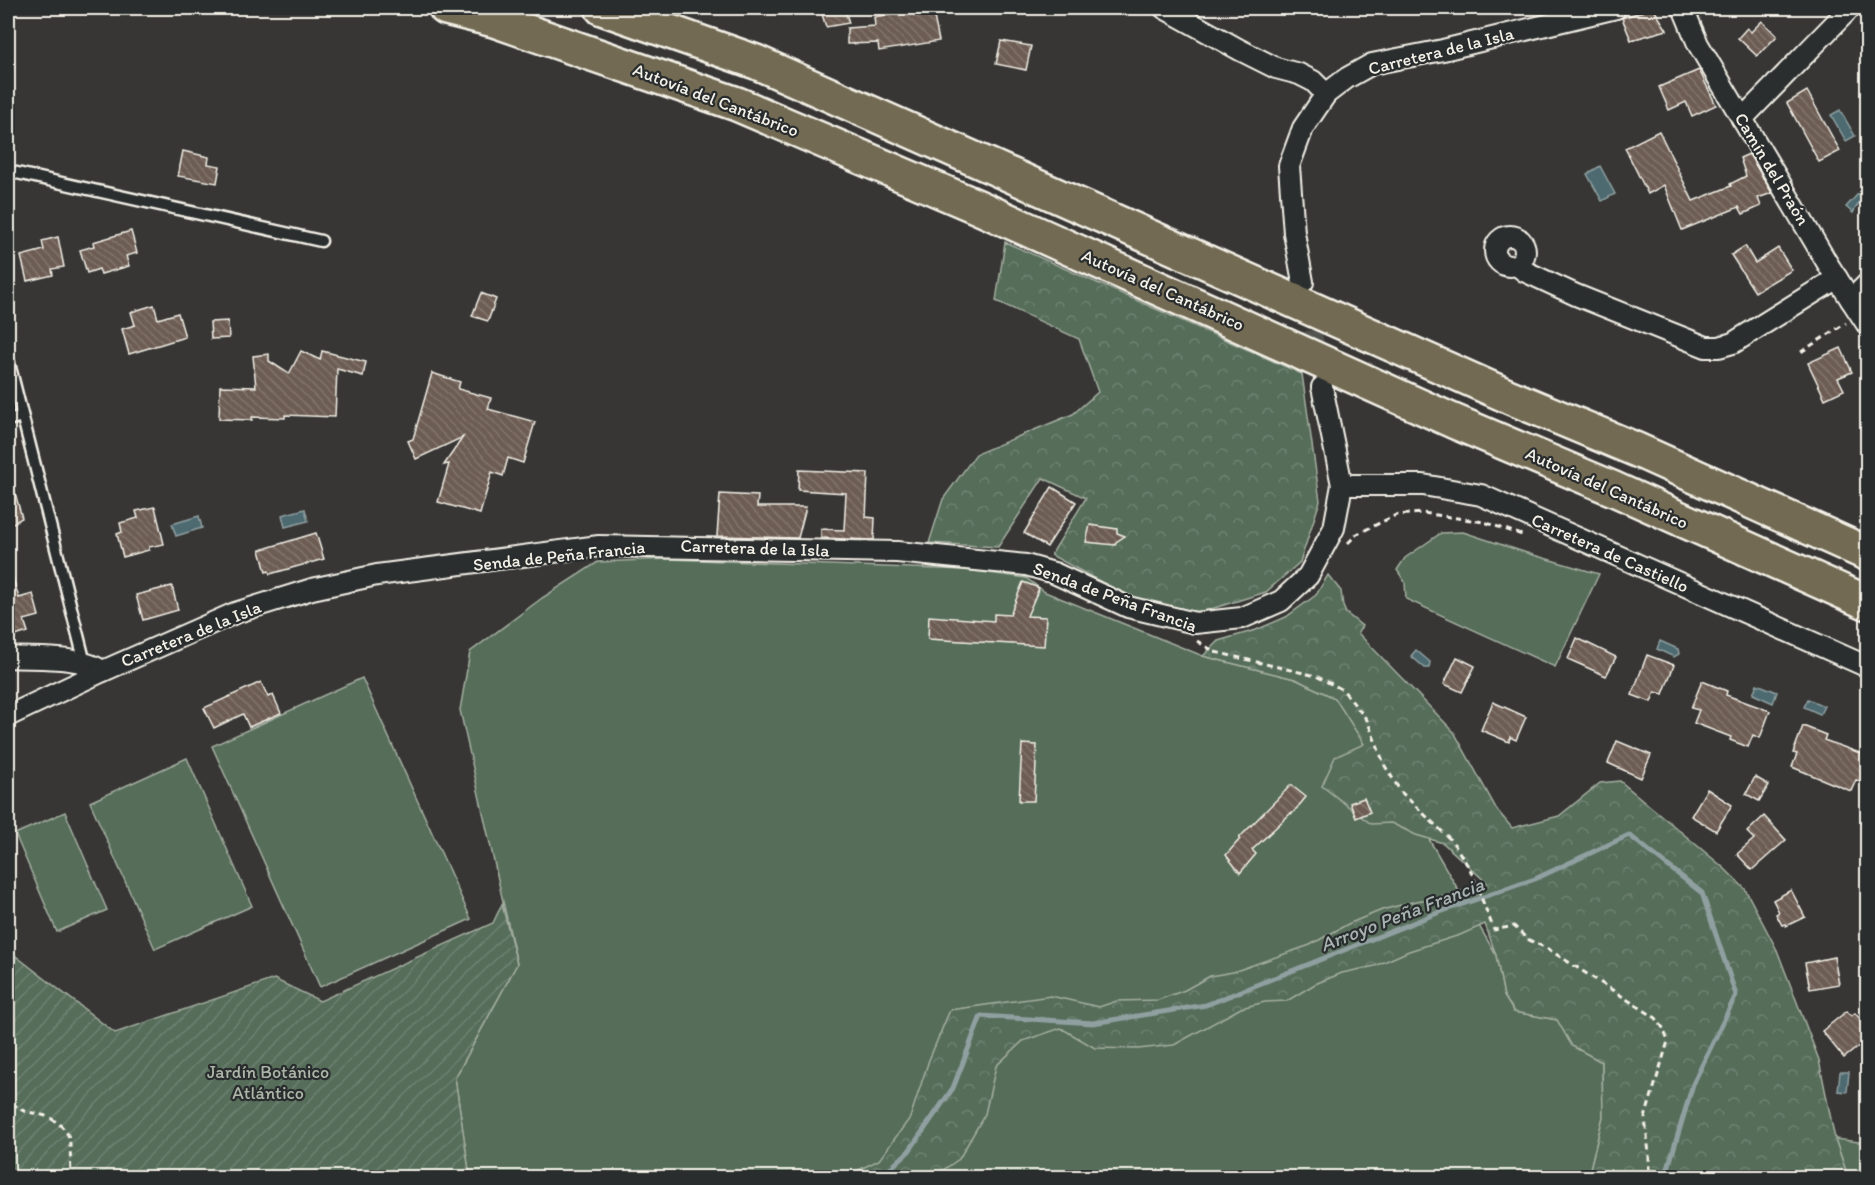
<svg xmlns="http://www.w3.org/2000/svg" width="1875" height="1185" font-family="Itim,sans-serif">
  <style>
    .grass { fill: #566d5a; stroke: #a5afa1; stroke-width: 1.5 }
    .forest { fill: url(#forest-crowns); stroke: #a5afa1; stroke-width: 1.5 }
    .garden { fill: url(#garden-furrows); stroke: #a5afa1; stroke-width: 1.5 }
    .water { fill: #4d6a71; stroke: #90a0a1; stroke-width: 1.5 }
    .lines { fill: none; stroke-linecap: round; stroke-linejoin: round }
    .stream { stroke: #90a0a1; stroke-width: 5 }
    .building { fill: url(#building-back-hatch); stroke: #f4f1e8; stroke-width: 1.5 }
    .minor-tunnel { stroke: #535250; stroke-width: 20; stroke-dasharray: 20 10; stroke-linecap: butt }
    .service-casing { stroke: #f4f1e8; stroke-width: 15 }
    .minor-casing { stroke: #f4f1e8; stroke-width: 24 }
    .motorway-casing { stroke: #f4f1e8; stroke-width: 38 }
    .path { stroke: #f4f1e8; stroke-width: 3; stroke-dasharray: 6 4.5; stroke-linecap: butt }
    .service { stroke: #2a2d2e; stroke-width: 10 }
    .minor { stroke: #2a2d2e; stroke-width: 20 }
    .motorway { stroke: #736b52; stroke-width: 33 }
    .labels { text-anchor: middle; dominant-baseline: central; stroke-width: 4.5; stroke-linejoin: round; paint-order: stroke }
    .street-label { font-size: 18px; fill: #f4f1e8; stroke: #2a2d2e }
    .park-label { font-size: 18px; fill: #adb6a8; stroke: #2a2d2e }
    .water-label { font-size: 20px; font-style: italic; fill: #a9b4b2; stroke: #2a2d2e }
  </style>
  <defs>
    <pattern id="forest-crowns" width="20" height="18" patternUnits="userSpaceOnUse" patternTransform="scale(1.5)"><rect width="20" height="18" fill="#566d5a"/><path d="M2 6a3 3 0 1 1 6 0M12 15a3 3 0 1 1 6 0" fill="none" stroke="#6f8272"/></pattern>
    <pattern id="garden-furrows" width="10" height="10" patternUnits="userSpaceOnUse" patternTransform="scale(1.5)"><rect width="10" height="10" fill="#566d5a"/><path d="M-1 1l2-2M0 10L10 0M9 11l2-2" fill="none" stroke="#6f8272"/></pattern>
    <pattern id="building-back-hatch" width="6" height="6" patternUnits="userSpaceOnUse" patternTransform="scale(1.5)"><rect width="6" height="6" fill="#6c5c53"/><path d="M-1 5l2 2M0 0l6 6M5-1l2 2" fill="none" stroke="#82746c"/></pattern>
  </defs>
  <rect width="100%" height="100%" fill="#373635"/>
  <filter id="ink" filterUnits="userSpaceOnUse"><feTurbulence type="fractalNoise" baseFrequency=".0167" numOctaves="2"/><feDisplacementMap in="SourceGraphic" scale="12" xChannelSelector="R" yChannelSelector="G"/><feConvolveMatrix kernelMatrix="1 2 1 2 8 2 1 2 1" color-interpolation-filters="sRGB"/></filter>
  <g filter="url(#ink)">
    <g class="grass">
      <path d="M1463,532L1530,554L1599,574L1555,667L1406,599L1405,582L1397,570L1405,558L1441,533Z"/>
      <path d="M669,559L966,570L1026,578L1045,592L1203,656L1295,679L1335,698L1419,822L1496,955L1504,996L1514,1012L1558,1020L1572,1046L1602,1062L1603,1117L1588,1177L470,1178L455,1078L517,964L460,710L470,652L542,598L598,562Z"/>
      <path d="M362,678L471,919L320,987L212,746Z"/>
      <path d="M187,758L252,906L155,949L90,802Z"/>
      <path d="M65,812L107,910L57,932L15,834Z"/>
      <path d="M1835,1139L1867,1143V1177H1848Z"/>
    </g>
    <g class="forest">
      <path d="M1005,242L1302,374L1320,501L1300,562L1266,592L1198,613L1133,599L1051,555L1086,498L1043,478L998,547L929,543L943,499L976,454L1073,414L1098,392L1079,339L996,301Z"/>
      <path d="M1328,575L1341,591L1343,606L1346,613L1362,626L1358,633L1454,732L1497,810L1512,828L1559,816L1600,783L1620,781L1724,868L1745,889L1777,950L1819,1060L1835,1139L1848,1177H1588L1603,1117L1602,1062L1572,1046L1557,1020L1514,1012L1504,996L1496,955L1485,924L1460,935L1409,951L1375,966L1342,973L1315,984L1287,1001L1265,1002L1241,1008L1174,1045L1138,1049L1095,1048L1061,1028L1023,1041L996,1066L985,1114L959,1159L933,1177L842,1178L879,1160L910,1118L929,1060L950,1010L1051,996L1099,1007L1117,1001L1158,1000L1185,990L1210,976L1233,972L1310,945L1348,924L1382,910L1416,901L1447,896L1487,883L1443,843L1416,835L1391,823L1371,824L1322,786L1335,757L1364,744L1335,698L1295,679L1203,656L1218,641L1256,630L1286,617L1316,595Z"/>
    </g>
    <path class="garden" d="M502,904L517,964L455,1078L470,1177H8V950L115,1033L274,979L320,1001L493,923Z"/>
    <g class="water">
      <path d="M1840,110L1855,136L1846,141L1831,115Z"/>
      <path d="M1600,166L1615,194L1602,201L1587,174Z"/>
      <path d="M1858,194L1866,199L1858,204L1853,213L1846,207Z"/>
      <path d="M305,509L308,521L285,527L282,515Z"/>
      <path d="M199,516L202,528L176,536L172,524Z"/>
      <path d="M1660,641L1678,649L1679,654L1674,657L1657,649Z"/>
      <path d="M1416,650L1430,662L1429,668H1425L1411,656Z"/>
      <path d="M1757,684L1777,692L1773,703L1753,694Z"/>
      <path d="M1808,699L1824,706L1820,714L1804,707Z"/>
      <path d="M1840,1072H1849L1847,1092L1838,1091Z"/>
    </g>
    <g class="lines">
      <path class="stream" d="M880,1178L909,1151L953,1088L981,1016L1093,1023L1206,1005L1440,912L1535,879L1629,835L1702,893L1736,995L1693,1084L1665,1178"/>
    </g>
    <g class="building">
      <path d="M900,8H919L920,14L933,12L939,41L879,51L878,43L847,44V28L875,26L874,17L901,12Z"/>
      <path d="M1653,8L1667,30L1631,40L1622,18Z"/>
      <path d="M845,10L849,23L826,27L822,14Z"/>
      <path d="M1762,21L1777,36L1757,56L1738,38L1747,28L1751,32Z"/>
      <path d="M1001,41L1031,46L1026,70L996,64Z"/>
      <path d="M1699,70L1716,105L1692,116L1686,102L1669,110L1659,87Z"/>
      <path d="M1807,91L1840,151L1819,162L1787,103Z"/>
      <path d="M1659,131L1693,201L1731,186L1730,184L1746,176L1740,158L1749,154L1772,193L1758,198L1761,206L1743,214L1739,207L1682,230L1664,185L1648,194L1625,148Z"/>
      <path d="M183,151L209,157L208,164L220,166L217,183L178,176Z"/>
      <path d="M131,231L137,253L126,256L129,266L101,274L99,269L87,273L80,250L94,246L93,242Z"/>
      <path d="M58,237L64,267L52,269L53,275L27,281L21,256L44,250L42,241Z"/>
      <path d="M1745,246L1755,263L1778,248L1792,270L1755,292L1731,255Z"/>
      <path d="M481,293L496,299L488,321L472,316Z"/>
      <path d="M154,305L158,319L178,313L185,337L129,354L122,329L135,325L131,312Z"/>
      <path d="M228,321L229,338L211,339L210,322Z"/>
      <path d="M1841,348L1852,372L1838,378L1844,390L1825,399L1808,363Z"/>
      <path d="M301,351L320,360L322,351L366,362L363,376L337,369L335,417L285,415V418L252,417V420L219,419L220,386L256,387L253,356L269,354V361L289,374Z"/>
      <path d="M432,373L460,382L458,389L491,398L488,409L535,422L523,463L508,458L503,476L492,472L480,514L438,502L449,464L444,465L463,437L416,459L408,441L413,439Z"/>
      <path d="M799,470L868,473L866,517L875,518L874,540L821,538V529L844,530L846,493L798,490Z"/>
      <path d="M12,482L22,518L8,526V483Z"/>
      <path d="M1052,487L1076,502L1047,547L1024,533Z"/>
      <path d="M720,494L758,496L757,507H806L798,538L717,536Z"/>
      <path d="M155,507L164,544L149,547V550L123,557L117,534L122,532L120,523L138,518L136,511Z"/>
      <path d="M1090,525L1117,529V533L1125,536L1116,542L1115,545L1086,542Z"/>
      <path d="M316,533L324,559L270,574L269,571L266,572L260,550Z"/>
      <path d="M11,572L19,598L33,594L39,616L24,620L28,632L12,637L8,623V573Z"/>
      <path d="M1023,582L1039,588L1027,616L1046,617L1044,646L928,639L929,616L994,621V614L1010,615Z"/>
      <path d="M172,586L178,610L143,620L136,595Z"/>
      <path d="M1577,638L1616,657L1606,676L1568,659Z"/>
      <path d="M1647,655L1674,665L1663,694L1655,692L1651,702L1632,695Z"/>
      <path d="M1457,657L1475,666L1462,692L1444,684Z"/>
      <path d="M1702,681L1727,691L1726,695L1770,711L1760,738L1753,735L1748,747L1730,740L1731,737L1694,723L1699,710L1691,708Z"/>
      <path d="M261,682L268,697L273,695L281,713L249,727L243,714L214,728L204,708Z"/>
      <path d="M1493,702L1526,717L1516,740L1510,737L1509,742L1481,730Z"/>
      <path d="M1803,726L1826,735L1824,740L1868,756V771L1863,782L1856,780L1851,791L1792,767L1797,754L1793,753Z"/>
      <path d="M1617,741L1651,755L1641,778L1608,763Z"/>
      <path d="M1022,744L1037,745L1034,801H1019Z"/>
      <path d="M1755,777L1769,785L1759,801L1746,794Z"/>
      <path d="M1291,785L1306,797L1292,814L1291,813L1252,850L1256,854L1240,873L1226,855L1240,839L1239,838Z"/>
      <path d="M1707,789L1732,805L1716,831L1691,816Z"/>
      <path d="M1364,798L1370,812L1356,818L1350,803Z"/>
      <path d="M1764,816L1786,840L1752,870L1737,854L1754,839L1747,832Z"/>
      <path d="M1791,890L1805,917L1786,926L1785,924L1782,925L1776,914L1779,912L1773,900Z"/>
      <path d="M1834,957L1839,984L1810,989L1805,963Z"/>
      <path d="M1847,1011L1851,1016L1855,1013L1868,1029V1039L1844,1058L1822,1031Z"/>
    </g>
    <g class="lines">
      <path class="minor-tunnel" d="M1306,301L1318,366"/>
      <g class="service-casing">
        <g id="service">
          <path d="M8,171L321,241"/>
          <path d="M8,359L85,663"/>
          <path d="M8,420L22,416"/>
        </g>
      </g>
      <g class="minor-casing">
        <g id="minor">
          <path d="M1164,8L1240,50L1276,68L1299,74L1313,81L1326,94"/>
          <path d="M1683,8L1698,44L1829,266L1868,326"/>
          <path d="M1742,119L1850,8"/>
          <circle cx="1510" cy="251" r="15"/>
          <path d="M1517,265L1524,271L1576,295L1706,347H1719L1733,343L1837,278"/>
          <path d="M1303,282L1294,233L1289,166L1303,128L1326,94L1347,78L1372,64L1443,50L1616,8"/>
          <path d="M1851,300L1868,283"/>
          <path d="M1342,485H1423L1481,495L1868,667"/>
          <path d="M8,657C38,659 76,655 103,671"/>
          <path d="M8,716L103,671L235,613L312,589L377,575L599,546L897,552L1026,565L1054,573L1128,607L1195,623L1242,618L1281,601L1308,576L1334,528L1342,485L1322,387"/>
        </g>
      </g>
      <g class="motorway-casing">
        <g id="motorway">
          <path d="M446,8L494,20L737,104L978,207L1453,421L1614,489L1868,603"/>
          <path d="M602,8L756,62L1510,397L1637,450L1868,554"/>
        </g>
      </g>
      <g class="path">
        <path d="M1801,352L1846,323"/>
        <path d="M1348,543L1357,534L1396,515L1423,513L1484,522L1525,536"/>
        <path d="M1197,641L1215,652L1316,676L1343,690L1367,720L1385,766L1401,792L1452,841L1470,869L1494,930L1514,926L1527,939L1548,949L1656,1018L1663,1028L1668,1041L1645,1118L1649,1154V1178"/>
        <path d="M8,1093C10,1097 12,1102 15,1105C22,1113 33,1112 42,1115C51,1117 64,1126 68,1135C72,1143 69,1165 72,1178"/>
      </g>
      <use href="#service" class="service"/>
      <use href="#minor" class="minor"/>
      <use href="#motorway" class="motorway"/>
    </g>
  </g>
  <g class="labels">
    <g class="street-label">
      <text transform="translate(1441 51) rotate(-14)">Carretera de la Isla</text>
      <text transform="translate(716 100) rotate(21)">Autovía del Cantábrico</text>
      <text transform="translate(1772 169) rotate(59)">Camín del Praón</text>
      <text transform="translate(1163 290) rotate(24)">Autovía del Cantábrico</text>
      <text transform="translate(1607 488) rotate(24)">Autovía del Cantábrico</text>
      <text transform="translate(755 548) rotate(2)">Carretera de la Isla</text>
      <text transform="translate(1610 553) rotate(24)">Carretera de Castiello</text>
      <text transform="translate(559 556) rotate(-6)">Senda de Peña Francia</text>
      <text transform="translate(1115 597) rotate(20)">Senda de Peña Francia</text>
      <text transform="translate(191 634) rotate(-22)">Carretera de la Isla</text>
    </g>
    <g class="park-label">
      <text x="268" y="1072">Jardín Botánico<tspan x="268" dy="21">Atlántico</tspan></text>
    </g>
    <g class="water-label">
      <text transform="translate(1402 914) rotate(-21)">Arroyo Peña Francia</text>
    </g>
  </g>
  <rect width="1875" height="1185" fill="none" stroke="#2a2d2e" stroke-width="30"/>
  <rect x="15" y="15" width="1845" height="1155" fill="none" stroke="#f4f1e8" stroke-width="2" filter="url(#ink)"/>
</svg>
